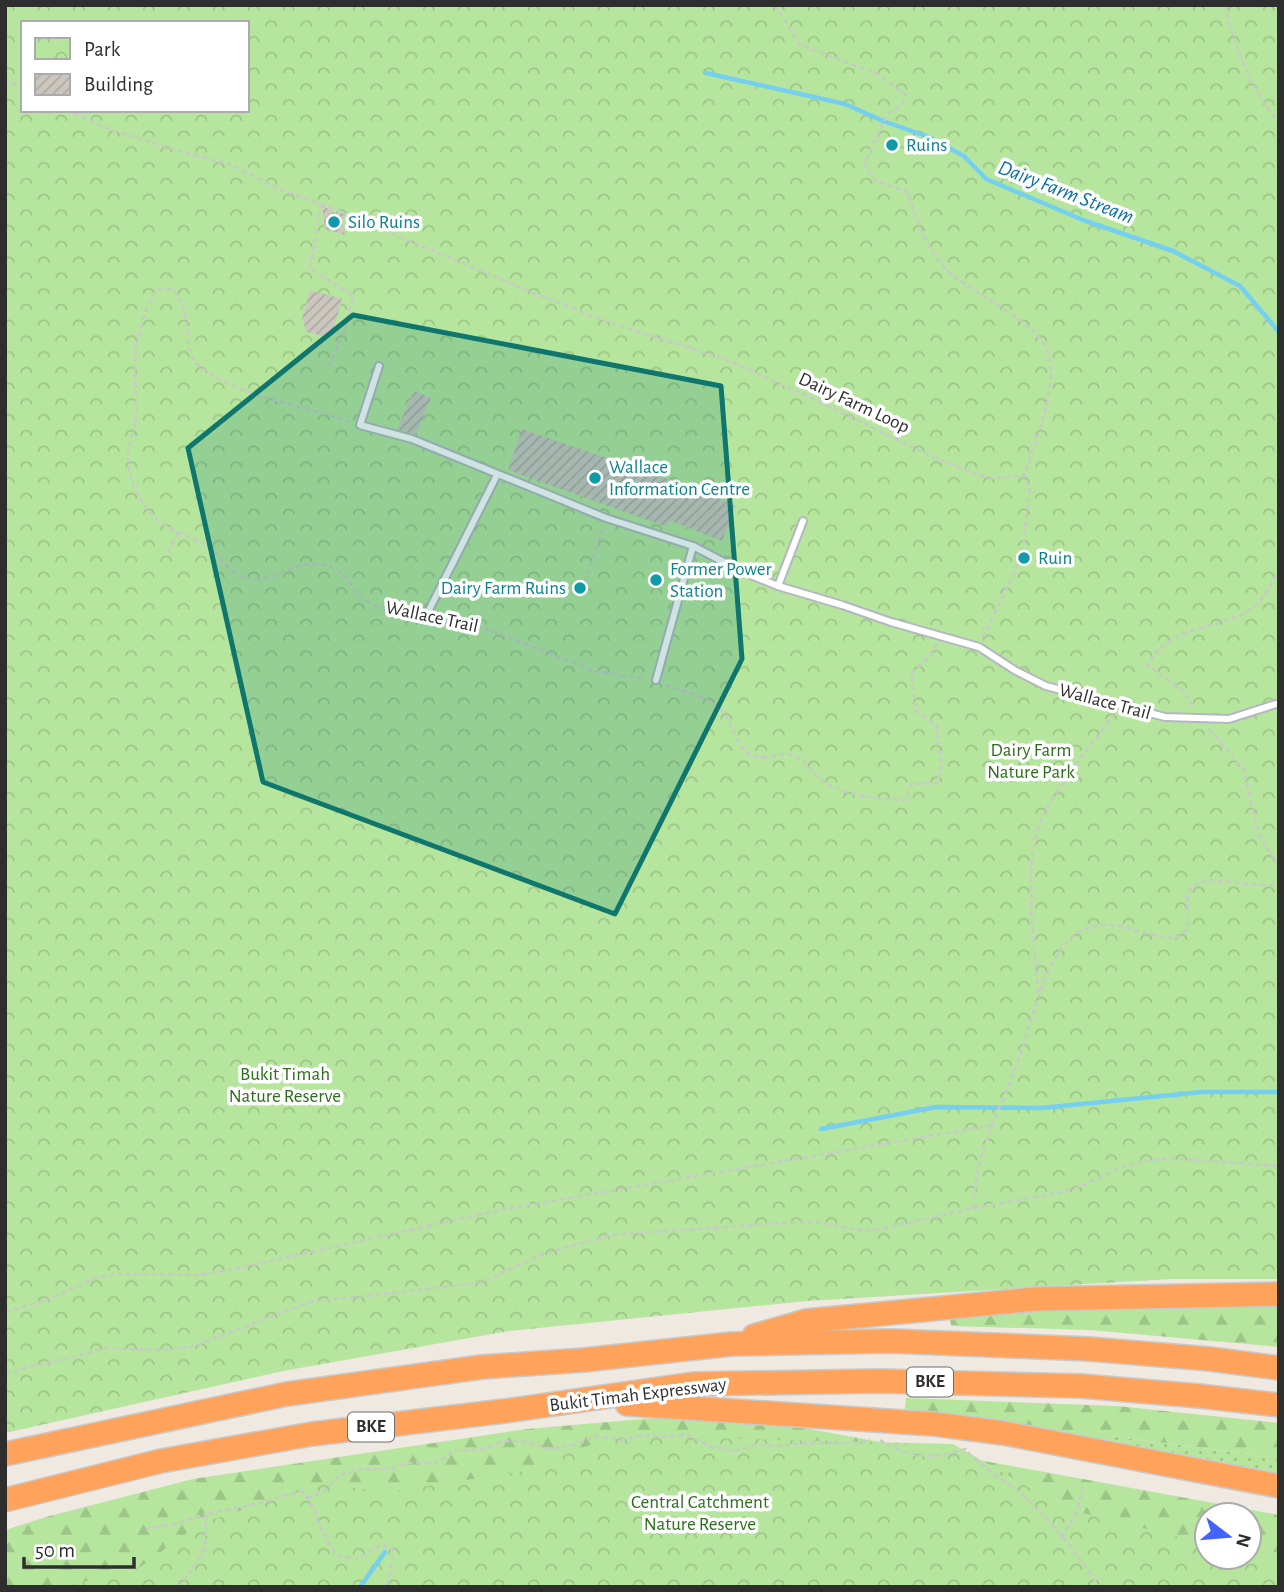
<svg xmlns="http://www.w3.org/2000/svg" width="1284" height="1592" font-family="'Alegreya Sans',sans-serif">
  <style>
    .grass { fill: url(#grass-dots) }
    .forest { fill: url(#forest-firs); fill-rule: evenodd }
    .park { fill: url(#park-crowns); fill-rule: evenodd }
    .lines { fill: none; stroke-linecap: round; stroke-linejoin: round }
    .stream { stroke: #75cff0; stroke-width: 4.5 }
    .building { fill: url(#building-hatch) }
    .service-casing { stroke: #b4b7c1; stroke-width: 10 }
    .motorway-casing { stroke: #c9c9c9; stroke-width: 26 }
    .path { stroke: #c9c9c9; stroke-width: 2.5; stroke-dasharray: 5 3.5; stroke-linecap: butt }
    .service { stroke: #fff; stroke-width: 6 }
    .motorway { stroke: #ffa35c; stroke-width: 23 }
    .marked { fill: #0f766e; fill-opacity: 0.2; stroke: #0f766e; stroke-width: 5; stroke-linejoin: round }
    .culture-dot { fill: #0f9aa8; stroke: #fff; stroke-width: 2.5 }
    .labels { text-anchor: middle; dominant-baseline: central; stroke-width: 7; stroke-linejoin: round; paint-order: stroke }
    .shield { fill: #fff; stroke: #6d6d6d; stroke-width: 2 }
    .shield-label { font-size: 18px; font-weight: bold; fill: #2e2e2e }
    .culture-label { font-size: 19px; fill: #0d838f; stroke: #fff; text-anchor: start }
    .street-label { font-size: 19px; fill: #2e2e2e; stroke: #fff }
    .park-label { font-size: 19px; fill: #2c6e1b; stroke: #fff }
    .water-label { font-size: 21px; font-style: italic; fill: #0d6fa3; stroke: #fff }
  </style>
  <defs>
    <pattern id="grass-dots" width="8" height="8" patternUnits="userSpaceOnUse" patternTransform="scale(1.75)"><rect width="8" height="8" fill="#b6e59e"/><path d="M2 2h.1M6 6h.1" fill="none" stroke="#9dc588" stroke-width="1.8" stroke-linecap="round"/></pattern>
    <pattern id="forest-firs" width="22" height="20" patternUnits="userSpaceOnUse" patternTransform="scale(1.75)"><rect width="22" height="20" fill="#b6e59e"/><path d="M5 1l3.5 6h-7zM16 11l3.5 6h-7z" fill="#9dc588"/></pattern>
    <pattern id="park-crowns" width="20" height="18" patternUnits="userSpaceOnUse" patternTransform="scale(1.75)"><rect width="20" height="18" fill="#b6e59e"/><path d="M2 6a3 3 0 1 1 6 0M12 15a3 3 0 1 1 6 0" fill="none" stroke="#9dc588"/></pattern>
    <pattern id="building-hatch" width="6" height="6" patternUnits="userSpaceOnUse" patternTransform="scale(1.75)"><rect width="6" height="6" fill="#cbc7bf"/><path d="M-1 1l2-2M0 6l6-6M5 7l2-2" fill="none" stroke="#afaba4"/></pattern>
  </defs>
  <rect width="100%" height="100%" fill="#efe9e1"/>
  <path class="grass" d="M1110,1436L1279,1458V1473L1110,1441Z"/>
  <g class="forest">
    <path d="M1279,1305V1347L1090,1330L951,1326L950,1316L1071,1309Z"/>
    <path d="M906,1398L1117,1406L1279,1423V1458L1111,1436L1110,1441L1004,1422L905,1409Z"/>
    <path d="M665,1417H744L1279,1515V1587H5V1530L46,1517L193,1479L527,1429ZM1207,1515H1249V1557H1207Z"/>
  </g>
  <g class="park">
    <path d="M5,5H1279V1279H1171L807,1301L509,1331L283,1371L5,1433ZM23,23H247V110H23Z"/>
    <path d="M614,1436L953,1444L1032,1489L1059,1507L1207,1544V1557H1249V1553L1279,1560V1587H63L139,1568L199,1524L323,1484L387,1492L519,1472Z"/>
  </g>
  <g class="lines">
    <g class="stream">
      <path d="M706,73L845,104L883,121L926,136L964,156L986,179L1083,220L1173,251L1240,286L1279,332"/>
      <path d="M821,1129L936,1107L1041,1108L1202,1092H1279"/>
      <path d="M360,1587L385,1552"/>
    </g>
  </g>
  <g class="building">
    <path d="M322,205L336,214L346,213L342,222L345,235L325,229Z"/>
    <path d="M310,290L342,299L334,328L323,336L307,332L302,319Z"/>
    <path d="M414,391L431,398L416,434L397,429Z"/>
    <path d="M522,429L688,486L736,506L722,541L669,520L667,527L508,470Z"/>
  </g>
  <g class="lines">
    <g class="service-casing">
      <g id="service">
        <path d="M379,366L360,425L412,439L606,518L693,546L743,572L778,586L842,605L891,622L979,647L1016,671L1046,686L1165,717L1229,719L1279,703"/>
        <path d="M778,586L803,521"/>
        <path d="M427,614L497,475"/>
        <path d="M656,680L693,546"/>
      </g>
    </g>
    <g class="motorway-casing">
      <g id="motorway">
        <path d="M754,1336L806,1321L1036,1299L1279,1294"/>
        <path d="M627,1404L934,1424L1003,1433L1279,1486"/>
        <path d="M5,1454L287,1394L482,1367L584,1360L732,1344L891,1341L1089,1349L1210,1359L1279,1368"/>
        <path d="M5,1500L161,1461L312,1434L505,1411L694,1384L879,1381L1081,1386L1199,1396L1279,1405"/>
      </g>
    </g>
    <g class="path">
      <path d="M775,5L800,45L878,74L906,95L903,103L887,115L865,163C870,184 889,186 907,191C916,218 925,246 944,267C970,295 1040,319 1049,356C1057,390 1035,442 1024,475"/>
      <path d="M1226,5C1229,36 1256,101 1279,121"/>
      <path d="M5,78L23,90"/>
      <path d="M66,110L114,131L197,156L233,165L279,189L321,204L541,296L597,318L724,359L810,397L937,459L990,479L1024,475"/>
      <path d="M321,204L310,269L353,295L345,330L329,365"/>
      <path d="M350,422C303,405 236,397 197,364C180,349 196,288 163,288C149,288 140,331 137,343C132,368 138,392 136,417C135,429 130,441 128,453C126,480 142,510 165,525C178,535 195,537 207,546C223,557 230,578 253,579C276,581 297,558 324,565C351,572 346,585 363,599C377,610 401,610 418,613"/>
      <path d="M168,552L178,532"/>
      <path d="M585,582L603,528"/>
      <path d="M435,616L490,630L594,671L646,679"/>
      <path d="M983,637L1022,557L1030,488L1024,476"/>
      <path d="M666,685C683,692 711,696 723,712C733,724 735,744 748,753C764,764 778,750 795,756C806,760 813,774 823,781C843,796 881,799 906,800L911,784L937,783L942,761L938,747L937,725L916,712L911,674L930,656L937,644"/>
      <path d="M1193,706L1183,691L1147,665C1153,658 1158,649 1165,644C1190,624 1231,626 1255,606C1267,596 1272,582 1279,569"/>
      <path d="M1209,729L1244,770L1259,836L1279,866"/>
      <path d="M1038,992C1035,943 1023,872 1039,826C1053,788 1090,748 1113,715"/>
      <path d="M974,1208C973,1158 1000,1110 1017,1064C1031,1028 1044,950 1081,931C1113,914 1142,938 1175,938L1180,936L1188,927C1192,905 1175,888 1209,880L1270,886L1279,882"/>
      <path d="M5,1312L46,1300L96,1278L114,1274L197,1275L229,1270L505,1209L993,1125"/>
      <path d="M5,1373L108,1348L160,1350L191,1347L310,1302L480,1283L543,1254L610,1235L797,1222H819L851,1229L872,1231L974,1208L1058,1193L1076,1188L1125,1166L1147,1161L1170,1158L1279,1166"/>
      <path d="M880,1440C908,1458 933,1460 965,1449C979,1465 996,1474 1012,1487C1045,1512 1077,1552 1099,1587"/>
      <path d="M307,1498L323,1492L339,1475L362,1469H387L409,1463H436L454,1451L484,1449L504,1441L527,1442L551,1449L574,1445L596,1436L622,1440L644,1435L665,1437L687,1435L712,1447L735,1451L756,1445L780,1446L804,1443H858L870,1439"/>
      <path d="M146,1529L179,1523L205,1514"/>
      <path d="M1061,1537L1076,1514L1083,1487"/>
      <path d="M178,1587C203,1555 208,1556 205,1514L260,1503L302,1491L314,1508L321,1529L336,1555L358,1559L382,1544L394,1551L387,1587"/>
    </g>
    <use href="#service" class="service"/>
    <use href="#motorway" class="motorway"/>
  </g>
  <path class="marked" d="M353,315L721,386L742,659L615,914L263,782L188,448Z"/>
  <g class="culture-dot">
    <circle cx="892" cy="145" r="7"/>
    <circle cx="334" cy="222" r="7"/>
    <circle cx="595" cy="478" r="7"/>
    <circle cx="1024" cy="558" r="7"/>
    <circle cx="656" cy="580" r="7"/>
    <circle cx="580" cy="588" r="7"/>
  </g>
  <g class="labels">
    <g class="shield">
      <rect x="907" y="1367.5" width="46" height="29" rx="5"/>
      <rect x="348" y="1412.5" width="46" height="29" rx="5"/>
    </g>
    <g class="shield-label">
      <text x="930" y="1382">BKE</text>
      <text x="371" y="1427">BKE</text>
    </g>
    <g class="culture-label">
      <text x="906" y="145">Ruins</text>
      <text x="348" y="222">Silo Ruins</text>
      <text x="609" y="467">Wallace<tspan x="609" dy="22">Information Centre</tspan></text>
      <text x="1038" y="558">Ruin</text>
      <text x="670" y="569">Former Power<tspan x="670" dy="22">Station</tspan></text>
      <text x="566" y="588" text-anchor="end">Dairy Farm Ruins</text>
    </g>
    <g class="street-label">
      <text transform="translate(854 403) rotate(25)">Dairy Farm Loop</text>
      <text transform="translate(432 617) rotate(12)">Wallace Trail</text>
      <text transform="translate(1105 702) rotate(15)">Wallace Trail</text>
      <text transform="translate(638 1395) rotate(-7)">Bukit Timah Expressway</text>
    </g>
    <g class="park-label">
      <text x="1031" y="750">Dairy Farm<tspan x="1031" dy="22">Nature Park</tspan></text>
      <text x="285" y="1074">Bukit Timah<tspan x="285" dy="22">Nature Reserve</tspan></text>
      <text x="700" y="1502">Central Catchment<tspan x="700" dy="22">Nature Reserve</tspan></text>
    </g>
    <g class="water-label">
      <text transform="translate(1066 192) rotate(21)">Dairy Farm Stream</text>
    </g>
  </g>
  <rect width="1284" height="1592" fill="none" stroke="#2e2e2e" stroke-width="14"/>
  <rect x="21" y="21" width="228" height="91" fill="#ffffff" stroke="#ababab" stroke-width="2"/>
  <rect x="35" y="38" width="35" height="21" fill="url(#park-crowns)" stroke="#ababab" stroke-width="2"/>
  <text x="84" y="56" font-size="21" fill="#2e2e2e">Park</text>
  <rect x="35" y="74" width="35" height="21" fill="url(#building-hatch)" stroke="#ababab" stroke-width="2"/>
  <text x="84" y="91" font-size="21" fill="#2e2e2e">Building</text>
  <g transform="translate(1228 1536) rotate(106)"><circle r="33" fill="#ffffff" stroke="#ababab" stroke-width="2"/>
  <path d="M0-5L12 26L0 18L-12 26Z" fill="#4264fb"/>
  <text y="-10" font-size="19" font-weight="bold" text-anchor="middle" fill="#2e2e2e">N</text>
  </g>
  <path d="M24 1557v10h110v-10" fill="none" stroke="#2e2e2e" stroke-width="3.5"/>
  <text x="35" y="1557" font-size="21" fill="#2e2e2e" stroke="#ffffff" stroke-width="5" paint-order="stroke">50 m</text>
</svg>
